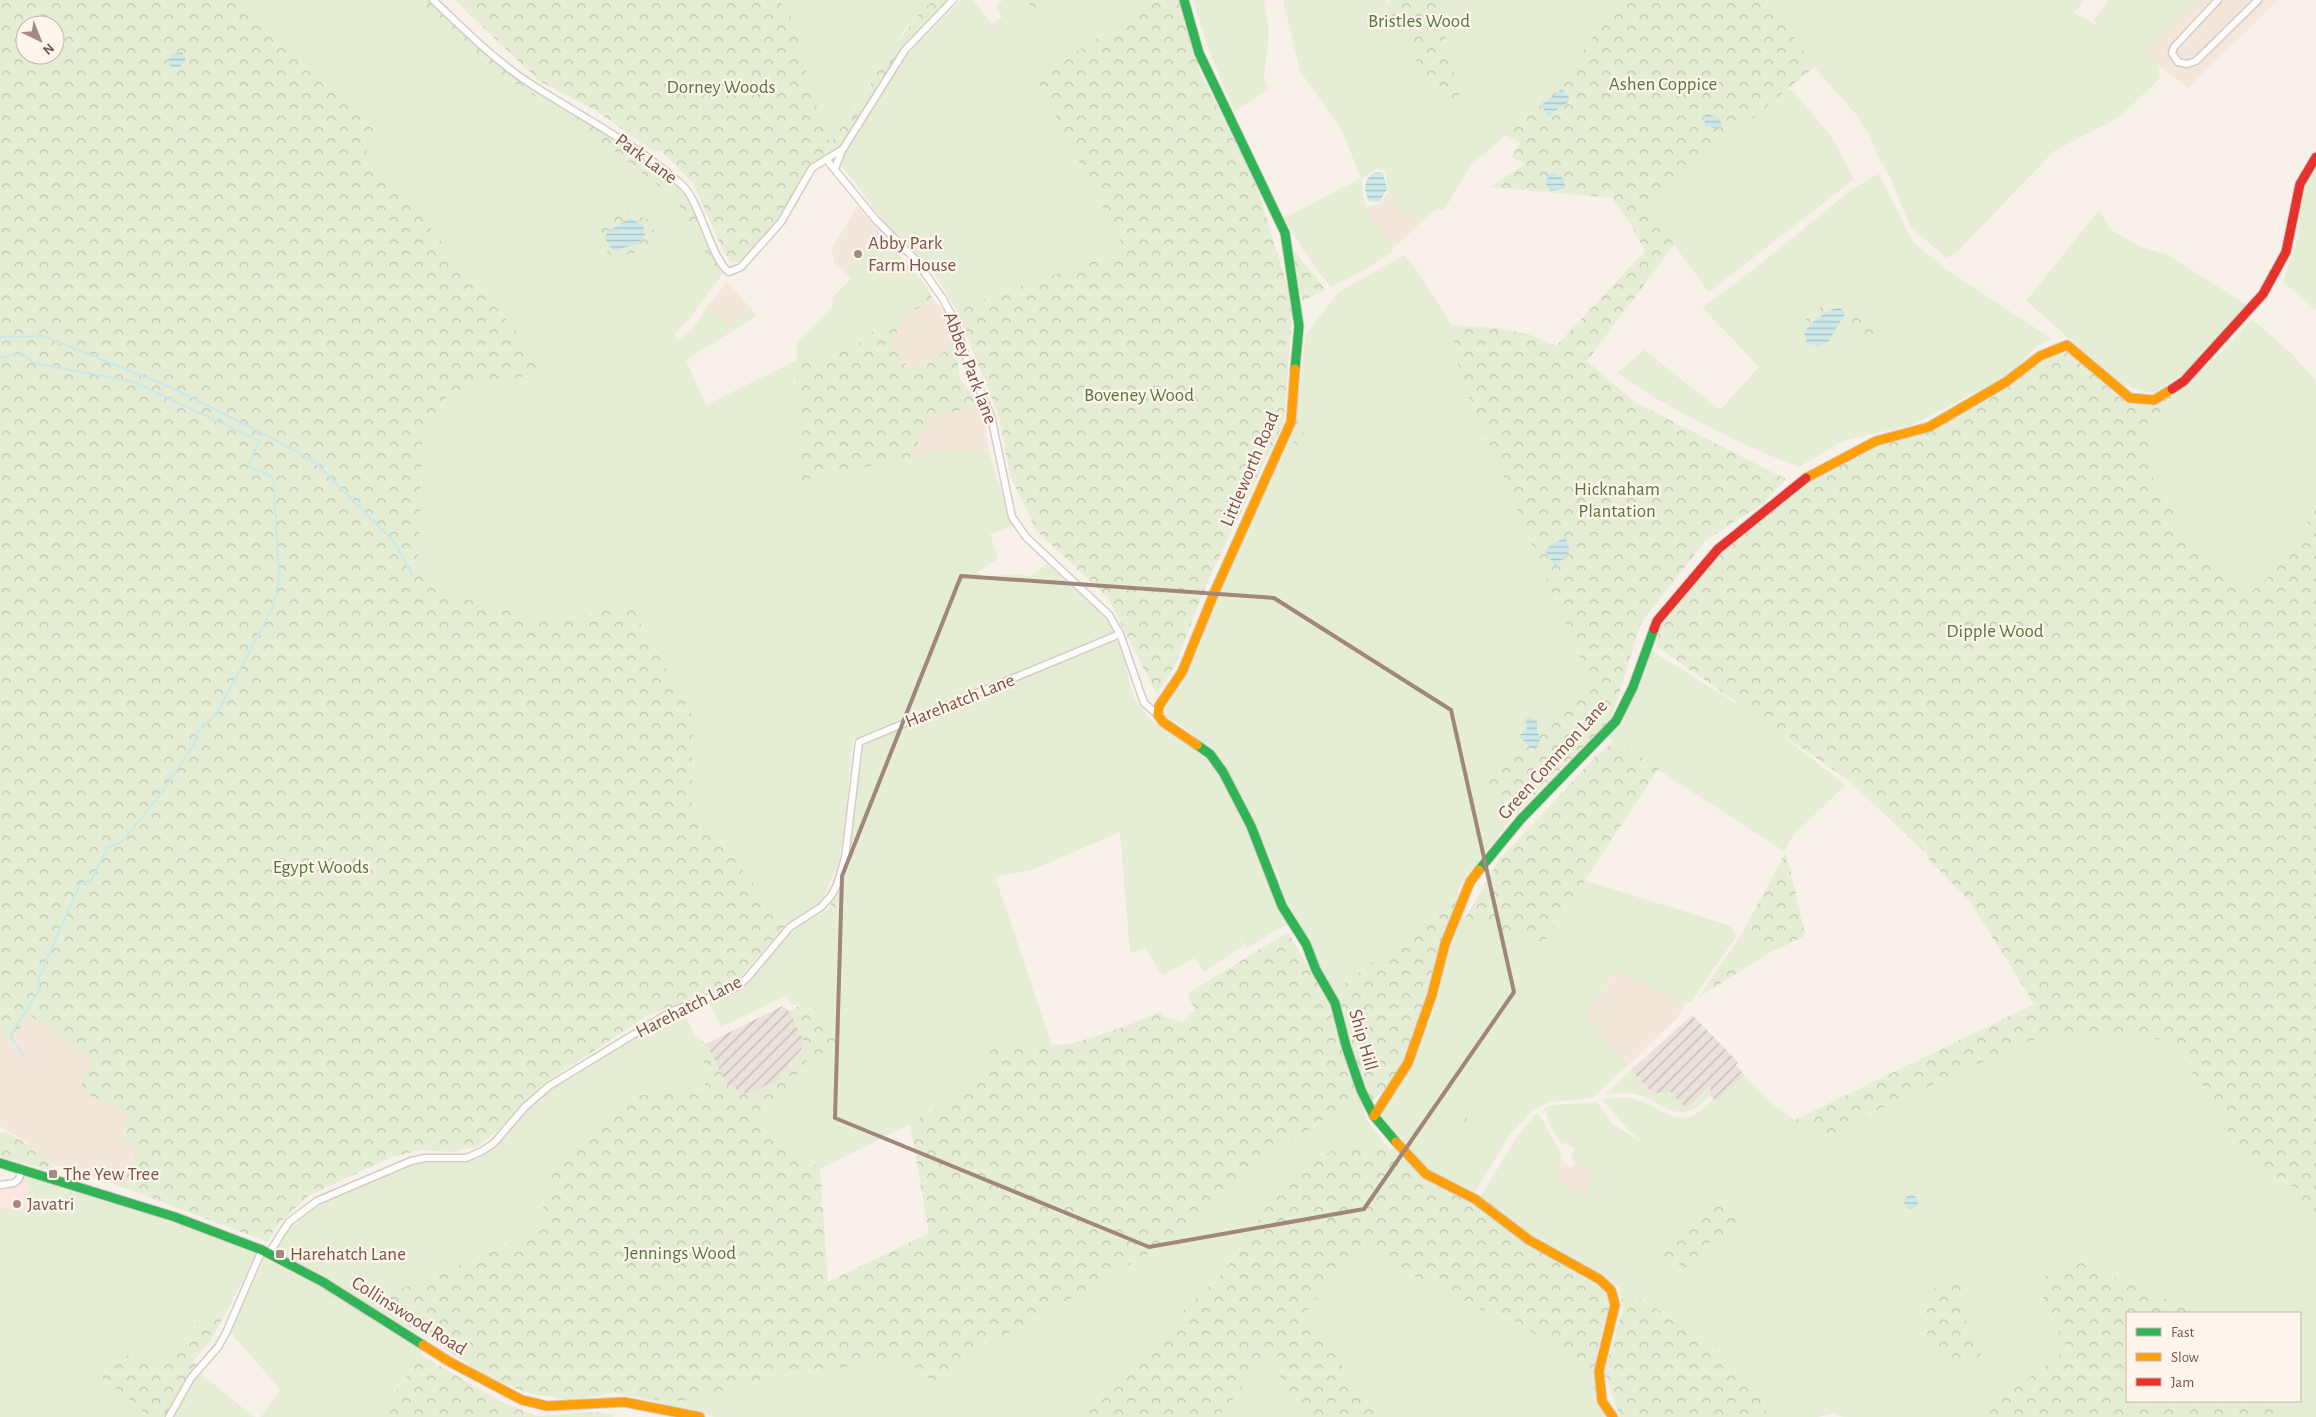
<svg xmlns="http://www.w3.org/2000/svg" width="2316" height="1417" font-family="'Alegreya Sans',sans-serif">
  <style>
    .residential { fill: #f3e6da }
    .commercial { fill: #fbe7e0 }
    .industrial { fill: url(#industrial-furrows) }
    .green { fill: #e5eed4; fill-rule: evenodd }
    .forest { fill: url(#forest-crowns); fill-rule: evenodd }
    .water { fill: url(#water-rules) }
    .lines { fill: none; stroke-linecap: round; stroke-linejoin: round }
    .stream { stroke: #cbe9e9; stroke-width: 2 }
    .street-casing { stroke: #d6ccc6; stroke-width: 9 }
    .fast-casing { stroke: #d7ccc6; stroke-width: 11 }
    .slow-casing { stroke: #d7ccc6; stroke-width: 11 }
    .jam-casing { stroke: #d7ccc6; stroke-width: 11 }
    .street { stroke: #fefdfc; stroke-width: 6 }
    .fast { stroke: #30b455; stroke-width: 9 }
    .slow { stroke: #ff9f0a; stroke-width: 9 }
    .jam { stroke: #e5322d; stroke-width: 9 }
    .marked { fill: none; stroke: #a0867b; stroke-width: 4; stroke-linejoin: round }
    .poi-dot { fill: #a48b81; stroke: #fff5ec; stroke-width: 2 }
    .labels { text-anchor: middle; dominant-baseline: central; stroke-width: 4.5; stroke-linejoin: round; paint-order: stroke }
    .park-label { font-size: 19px; fill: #54783d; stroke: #fff5ec }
    .street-label { font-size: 19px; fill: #775448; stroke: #fff5ec }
    .poi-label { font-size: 19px; fill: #775448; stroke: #fff5ec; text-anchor: start }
  </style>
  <defs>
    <pattern id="industrial-furrows" width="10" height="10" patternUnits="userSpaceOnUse" patternTransform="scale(1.25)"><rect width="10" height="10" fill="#ebe1db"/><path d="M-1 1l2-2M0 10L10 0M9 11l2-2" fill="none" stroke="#c3b9b4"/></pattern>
    <pattern id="forest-crowns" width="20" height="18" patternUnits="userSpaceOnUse" patternTransform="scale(1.25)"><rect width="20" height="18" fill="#e5eed4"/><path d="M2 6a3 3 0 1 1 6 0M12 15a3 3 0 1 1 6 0" fill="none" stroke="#bec3ae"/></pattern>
    <pattern id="water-rules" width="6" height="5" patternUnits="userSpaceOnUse" patternTransform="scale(1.25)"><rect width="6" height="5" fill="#cbe9e9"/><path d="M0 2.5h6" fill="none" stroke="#aabfbf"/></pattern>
  </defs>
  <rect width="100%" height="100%" fill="#f7f1ea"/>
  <g class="residential">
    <path d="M2198,0H2278L2188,88L2147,56L2152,46Z"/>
    <path d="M1388,193L1403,214L1409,209L1420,223L1395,247L1391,248L1366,211L1367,206L1380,204Z"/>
    <path d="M857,206L881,234L846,274L834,263L832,249Z"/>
    <path d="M727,282L730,285L757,316L744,315L728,325L708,305Z"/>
    <path d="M933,299L951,318L957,341L932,362L910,369L891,347L902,318Z"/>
    <path d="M982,406L989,451L932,449L910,458L931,416Z"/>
    <path d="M1616,971L1685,1003L1678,1017L1628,1065L1585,1017Z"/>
    <path d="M29,1015L92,1057L127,1113L124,1141L135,1143L136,1151L122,1187L53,1164L40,1156L28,1143L0,1126V1033L12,1041Z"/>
    <path d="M1559,1158L1570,1167L1575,1162L1596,1175L1585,1195L1559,1181L1552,1167Z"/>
  </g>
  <path class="commercial" d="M22,1180L29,1181L25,1211L0,1208V1186L16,1185Z"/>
  <g class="industrial">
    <path d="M782,1006L789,1011L804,1041L801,1050L776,1081L748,1094L728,1086L706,1044Z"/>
    <path d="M1692,1015L1738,1062L1736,1065L1745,1076L1717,1101L1704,1092L1686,1108L1666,1093L1657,1094L1651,1092L1631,1070Z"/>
  </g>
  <g class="green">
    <path d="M247,0H415L443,20L501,75L535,96L547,106L560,113L568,122L607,146L659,186L672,193L710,261L721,276L688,321L674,334L678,341L695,326L708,305L728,325L744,315L757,316L686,360L706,405L797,360V342L833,306L832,298L851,279L846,274L881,234L927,287L849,351L797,360L910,458L932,449L989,451L1012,526L990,534L998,559L977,572L982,577L1020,574L1030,577L1047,564L1099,611L1115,632L853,739L845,820L839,862L822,901L786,925L692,804L693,716L637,618L633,604L553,621L440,593L418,571L422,444L448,393L549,371L365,151L377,132L238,8ZM591,231L652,240L637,253L610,255Z"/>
    <path d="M779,0H935C898,27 880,71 855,108C847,120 838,132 830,143L809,83L796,24Z"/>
    <path d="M961,0H973L992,24L1002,17L996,5L1003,0H1154L1036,79L1125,250L956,309L930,267L886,224L839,162L909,53Z"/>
    <path d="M1193,0H1264L1269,31L1264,77L1268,90L1234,111L1208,48Z"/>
    <path d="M1283,0H1386L1434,94L1459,99L1436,0H1627L1616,10L1578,57L1506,135L1471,165L1444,210L1437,209L1420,223L1410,210L1404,214L1388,193L1385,170H1375L1361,179L1366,211L1391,248L1392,252L1352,277L1331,287L1314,266L1284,218L1361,178L1341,129L1300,71Z"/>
    <path d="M1767,0H2083L2080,7L2073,12L2098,26L2094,19L2109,0H2198L2152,46L2147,56L2158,63L2160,78L2120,117L2054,151L1959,250L1946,258L1910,226L1887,170L1879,159L1870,136L1854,112L1808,60Z"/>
    <path d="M1787,88L1794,92L1831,136L1854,179L1709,292L1674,245L1648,207L1670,185L1720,146Z"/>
    <path d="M2316,170V310L2283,282L2299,235L2297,206Z"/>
    <path d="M1879,174L1913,242L1946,269L2052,339L2036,347L2009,375L1912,425L1843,441L1799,467C1736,443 1673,412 1617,373L1644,350L1720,410L1759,367L1702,307L1739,281L1855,187Z"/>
    <path d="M2099,210L2110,229L2139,246L2168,255L2247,305L2182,375L2153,393L2123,385L2026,301Z"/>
    <path d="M1404,255L1414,266L1451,324L1460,375L1589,679L1489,780L1511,819L1458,889L1459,895L1335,991L1320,971L1314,951L1287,909L1279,877L1241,794L1218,757L1185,728L1166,717L1163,711L1182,681L1218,592L1288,439L1304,450L1299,389L1306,334L1339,292Z"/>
    <path d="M2252,319L2291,353L2316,381V507L2297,541L2270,576L2252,591L2174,523L2183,512L2154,485L2147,424L2163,409L2174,394L2193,380L2220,353Z"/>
    <path d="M1110,640L1120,643C1127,664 1128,694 1143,711C1165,738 1197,739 1220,773L1269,878L1280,913L1287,924L1247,948L1236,932L1244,946L1204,972L1195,958L1162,975L1145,948L1130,953L1120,832L1032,870L995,877L1052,1045L996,1048L986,1052L990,1058L988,1077L910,1124L820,1169L762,1122L806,1061L839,1045L802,1004L793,1005L786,996L721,1027L709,1002L731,992L736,994L799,925L828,910L846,903L836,893L845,871L862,742L998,689Z"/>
    <path d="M1650,650L1765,721L1845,785L1794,835L1784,851L1607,737L1623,721Z"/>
    <path d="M1584,880L1731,926L1736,937L1691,1002L1685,1003L1615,971L1585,1017L1628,1065L1592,1098L1549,1102L1532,1111L1508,1137L1475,1192L1427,1169L1406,1149L1381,1117L1383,1109L1397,1087L1432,1015L1458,916L1543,943Z"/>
    <path d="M1742,933L1769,953L1747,967L1737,963L1718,975L1708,991L1699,997Z"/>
    <path d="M683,1010L702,1051L708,1076L703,1090L638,1095L557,1157L536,1233L379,1298L435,1342L388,1318L280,1255L277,1249L288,1225L293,1222L295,1225L306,1214L331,1196L408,1163L460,1162L477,1158L495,1147L506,1136L519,1117L550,1088L655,1024Z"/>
    <path d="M2118,1033L2167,1041L2212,1097L2242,1160L2298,1189L2293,1205L2316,1219V1417H2282L2275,1401H2300V1313H2199L2074,1260L2044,1276L2043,1305L2068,1349L1980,1417H1843L1834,1413L1818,1417H1770L1762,1402L1711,1340L1523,1232L1503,1213L1482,1200L1481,1196L1518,1135L1535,1115L1538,1113L1562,1154L1552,1167L1559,1181L1585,1195L1596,1175L1575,1162L1571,1157L1575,1149L1565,1143L1563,1145L1552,1130L1544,1108L1553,1105L1598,1102L1611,1123L1651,1147L1630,1132L1603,1100C1616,1097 1629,1096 1641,1101C1655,1106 1677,1124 1693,1116C1700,1112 1707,1104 1714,1099L1717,1101L1745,1076L1775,1106L1795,1120L1864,1121L1869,1114L2029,1041Z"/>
    <path d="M1631,1070C1642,1082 1652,1100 1670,1091L1686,1108L1710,1085C1712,1092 1708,1097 1703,1102C1675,1128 1659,1096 1629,1093C1622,1092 1613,1094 1606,1094Z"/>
    <path d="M1358,1088L1366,1119L1390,1150L1374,1144L1270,1202L1224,1272L1186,1307L1158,1349L1083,1417H714L645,1399L684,1401L781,1375L901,1360L939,1384L990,1344L1178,1237L1270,1154L1347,1105Z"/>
    <path d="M24,1176H29L170,1218L254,1250L257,1254L223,1318L204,1313L161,1368L128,1355L100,1377L143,1409L138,1417H0V1208L25,1211L29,1181L22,1180Z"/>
    <path d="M1363,1243L1407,1275L1425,1280L1481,1310L1503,1315L1590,1367L1596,1403L1603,1417H1377L1306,1311Z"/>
    <path d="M265,1255L291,1268L423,1347L421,1355L379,1417H261L280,1389L229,1331L262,1264L258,1262ZM271,1269L335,1304H334Z"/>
    <path d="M1268,1357L1285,1358L1286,1368L1278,1373L1293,1396L1314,1417H1218Z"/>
    <path d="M201,1374L254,1417H178L189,1390Z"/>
  </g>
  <g class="forest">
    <path d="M0,0H247L238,8L377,132L366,151L549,371L448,393L422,444L418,571L440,593L553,621L633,604L637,618L693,716L692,804L786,925L737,980L647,1016L543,1084L503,1126L478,1146L450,1152L422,1150L392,1157L308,1196L276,1226L268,1242L122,1187L136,1151L135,1143L124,1142L127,1113L80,1091L92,1057L29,1015L12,1041L0,1033ZM25,25H55V55H25Z"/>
    <path d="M415,0H429L480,47L644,158L683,189L718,259L716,261L723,274L721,276L710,261L672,193L659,186L607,146L568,122L560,113L547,106L535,96L501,75L443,20Z"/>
    <path d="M455,0H779L796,24L809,83L830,143L856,108L890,51L923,9L935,0H953L907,51L848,142L825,161L802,186L771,233L740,262L731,263L724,253L693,183L661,151H653L595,110L539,81Z"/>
    <path d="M1025,0H1047L1048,2L1034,8Z"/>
    <path d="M1154,0H1179L1200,71L1256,184L1293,305L1284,422L1207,583L1176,663L1157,695L1108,598L1036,530L1010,475L999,417L956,309L1125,250L1036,79Z"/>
    <path d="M1391,0H1436L1460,99L1434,95L1388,8Z"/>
    <path d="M1627,0H1767L1815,67C1782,92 1753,119 1721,145C1697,166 1671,184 1649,207L1674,245L1587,361L1636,403L1786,479L1764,503L1706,540L1641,623L1611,719L1511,819L1488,780L1589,679L1460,375L1451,325L1496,328L1528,334L1556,346L1645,251L1630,223L1612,198L1490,187L1525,164L1511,157L1520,143L1506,135L1578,57L1612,13Z"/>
    <path d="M627,209L650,221L655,234C647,252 628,258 610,255L590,231L613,214Z"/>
    <path d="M1283,237L1326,290L1303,300Z"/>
    <path d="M927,287L933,299L902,318L891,347L910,369L932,362L957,341L959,378L982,406L931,416L910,458L799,481L797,360L849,351Z"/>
    <path d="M1831,299L1840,300L1816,316L1800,334L1795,328Z"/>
    <path d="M1856,311L1867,319L1880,337L1867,348L1843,325Z"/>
    <path d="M2067,348L2118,397L2138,401L2157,395L2174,394L2163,409L2147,424L2154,485L2184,512L2175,523L2252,591C2281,570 2299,537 2316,507V1219L2293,1205L2298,1189L2242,1160L2212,1097L2167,1041L2118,1033L2029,1041L1869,1114L1864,1121L1834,1136L1797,1124L1795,1120L2034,1004L1969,900L1931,862L1927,854L1849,781L1656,646L1660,623L1718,555L1793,491L1873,446L1929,432L2047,358Z"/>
    <path d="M1299,389L1305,450L1288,439Z"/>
    <path d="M1614,741L1659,768L1543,943L1465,918L1499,860L1595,757Z"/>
    <path d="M1786,852L1805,933L1803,937L1769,953L1742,933Z"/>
    <path d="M836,893L846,903L828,910Z"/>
    <path d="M1459,895L1412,1046L1391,1083L1372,1102L1350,1047L1340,1001L1335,991Z"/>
    <path d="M1288,932L1335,1012L1342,1046L1358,1088L1347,1105L1270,1154L1178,1237L990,1344L939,1384L901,1360L781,1375L684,1401L645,1399L616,1393L569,1400L528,1393L488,1377L435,1342L379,1298L536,1233L557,1157L638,1095L703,1090L708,1076L696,1036L706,1044L728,1086L748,1094L776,1081L801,1050L804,1041L789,1011L802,1004L821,1009L840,1045L806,1061L762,1122L820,1169L828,1282L929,1233L910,1124L988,1077L990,1058L986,1051L996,1048L1071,1044L1129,1025L1161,1011L1165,1017L1183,1022L1195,1010L1187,994Z"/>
    <path d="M1737,963L1747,967L1708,991L1718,975Z"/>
    <circle cx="1458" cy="1119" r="9"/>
    <path d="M5,1132C20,1139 50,1157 56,1172L0,1157V1134Z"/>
    <path d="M1345,1143L1374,1144L1390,1150L1394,1146L1418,1173L1430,1182L1481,1207L1605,1286L1613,1301C1601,1321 1589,1382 1599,1404C1600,1408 1604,1413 1607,1417H1603L1596,1403L1590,1367L1503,1315L1481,1310L1425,1280L1407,1275L1363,1243L1306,1311L1377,1417H1314L1293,1396L1278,1373L1286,1368L1285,1358L1268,1357L1218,1417H1083L1158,1349L1186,1307L1224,1272L1270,1202L1319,1159Z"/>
    <path d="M1723,1202L1741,1217L1738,1226L1705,1246L1687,1269L1659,1253L1663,1244L1682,1240L1686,1228L1699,1222L1704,1205Z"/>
    <path d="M2074,1260L2199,1313H2127V1401H2275L2282,1417H1976L2068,1349L2043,1305L2044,1276Z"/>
    <path d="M1962,1282L1961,1308L1982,1357L1952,1366L1924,1330L1928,1290Z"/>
    <path d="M1620,1288L1711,1340L1762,1402L1770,1417H1620L1604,1373L1623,1308Z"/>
    <path d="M205,1313L223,1318L210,1342L193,1361L204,1370L189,1390L178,1417H138L143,1409L100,1377C127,1346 126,1354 161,1368Z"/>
    <path d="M421,1355L502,1402L537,1416L593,1412L615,1414L612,1417H379Z"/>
  </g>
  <g class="water">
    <path d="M182,52L186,59L180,67H172L167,62L171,55Z"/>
    <path d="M1562,89L1569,97L1568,102L1548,116L1541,105Z"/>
    <path d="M1707,114L1719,118L1722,125L1718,129L1705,126L1704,117Z"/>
    <path d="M1376,172L1383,173L1387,189L1380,202L1368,201C1365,189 1362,178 1376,172Z"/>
    <path d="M1552,173L1562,177L1566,188L1551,191L1545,183L1548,175Z"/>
    <path d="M630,218L643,225L645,235L637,244L613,251L604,237L610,230Z"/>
    <path d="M1840,307L1845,314L1828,342L1817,346L1807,343L1804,332C1815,319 1823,312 1840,307Z"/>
    <path d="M1565,537L1570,550L1565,558L1555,566L1544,550Z"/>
    <path d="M1528,717L1537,720V729L1540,739L1537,748L1532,749L1519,736L1527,728L1525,719Z"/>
    <circle cx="1911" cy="1202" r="7"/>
  </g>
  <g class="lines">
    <g class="stream">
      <path d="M0,337L43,336L173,388L298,452L318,465L395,543L412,575"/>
      <path d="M0,358L21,353L34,363L134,382L259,441L248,466L271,476L274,484L279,580L272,609L216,715L197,732L195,743L162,792L123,841L107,848L91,881L80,884L39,977V991L10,1036L24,1056"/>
    </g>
    <g class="street-casing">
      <g id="street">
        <path d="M433,0C465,30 497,63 534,86C584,118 637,145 682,185C700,201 711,259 729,272L741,267L781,222L812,168L843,149L905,50L953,0"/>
        <path d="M2218,0L2174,47L2172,53L2178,62L2187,64L2196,61L2258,0"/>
        <path d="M826,159L876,220L915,259L943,299L954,320L968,363L991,416L1012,517L1026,537L1109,615L1120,634L1144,703L1158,715"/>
        <path d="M835,169L842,150"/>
        <path d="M0,1185L14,1183L19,1179L21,1170"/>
        <path d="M269,1253L289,1222L317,1201L411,1161L425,1158H466L482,1151L494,1143L525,1107L549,1086L672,1011L735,988L747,978L790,927L821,907L831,896L837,885L845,858L859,742L1120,634"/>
        <path d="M169,1417L191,1378L218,1347L226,1333L262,1250"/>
      </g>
    </g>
    <g class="fast-casing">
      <g id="fast">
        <path d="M1184,0L1199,53L1285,233L1299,326L1295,369"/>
        <path d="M1197,745L1210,754L1223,772L1251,826L1282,906L1306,944L1316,970L1335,1003L1346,1046L1361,1090L1374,1116L1396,1142"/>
        <path d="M1479,870L1521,819L1616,721L1633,687L1654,629"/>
        <path d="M0,1163L175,1217L262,1250L323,1282L423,1345"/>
      </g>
    </g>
    <g class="slow-casing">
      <g id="slow">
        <path d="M1806,478L1876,441L1929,427L2006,382L2040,356L2067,345L2130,398L2154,400L2172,389"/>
        <path d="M1197,745L1163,722L1158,715L1159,706L1182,672L1215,591L1291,422L1295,369"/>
        <path d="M1374,1116L1408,1063L1432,995L1445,944L1470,882L1479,870"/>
        <path d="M1396,1142L1426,1174L1475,1199L1529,1240L1599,1279L1611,1290L1615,1305L1599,1371L1602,1401L1613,1417"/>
        <path d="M423,1345L450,1362L522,1400L547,1406L624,1402L700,1417"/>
      </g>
    </g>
    <g class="jam-casing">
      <g id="jam">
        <path d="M2172,389L2184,381L2263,294L2286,252L2300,184L2316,157"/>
        <path d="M1654,629L1657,621L1718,549L1806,478"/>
      </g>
    </g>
    <use href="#street" class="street"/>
    <use href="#fast" class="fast"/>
    <use href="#slow" class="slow"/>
    <use href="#jam" class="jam"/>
  </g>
  <path class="marked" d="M961,576L1274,598L1451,710L1514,992L1364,1209L1149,1247L835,1118L842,876Z"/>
  <g class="poi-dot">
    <circle cx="858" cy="254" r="5"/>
    <rect x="48" y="1169" width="10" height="10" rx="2.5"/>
    <circle cx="17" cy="1204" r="5"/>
    <rect x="275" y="1249" width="10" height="10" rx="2.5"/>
  </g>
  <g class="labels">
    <g class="park-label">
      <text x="1419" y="21">Bristles Wood</text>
      <text x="1663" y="84">Ashen Coppice</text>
      <text x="721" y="87">Dorney Woods</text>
      <text x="1139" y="395">Boveney Wood</text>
      <text x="1617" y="489">Hicknaham<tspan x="1617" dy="22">Plantation</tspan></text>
      <text x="1995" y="631">Dipple Wood</text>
      <text x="321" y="867">Egypt Woods</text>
      <text x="680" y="1253">Jennings Wood</text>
    </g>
    <g class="street-label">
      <text transform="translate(646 159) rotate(36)">Park Lane</text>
      <text transform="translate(970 368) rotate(69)">Abbey Park lane</text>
      <text transform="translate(1250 469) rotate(-67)">Littleworth Road</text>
      <text transform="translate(960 701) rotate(-22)">Harehatch Lane</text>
      <text transform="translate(1553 760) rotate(-48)">Green Common Lane</text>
      <text transform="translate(689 1007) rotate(-27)">Harehatch Lane</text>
      <text transform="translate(1363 1040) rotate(74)">Ship Hill</text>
      <text transform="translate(409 1316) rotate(32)">Collinswood Road</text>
    </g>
    <g class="poi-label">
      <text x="868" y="243">Abby Park<tspan x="868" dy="22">Farm House</tspan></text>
      <text x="63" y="1174">The Yew Tree</text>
      <text x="27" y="1204">Javatri</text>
      <text x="290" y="1254">Harehatch Lane</text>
    </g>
  </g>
  <rect x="2126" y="1312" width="175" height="90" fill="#fff5ec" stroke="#c9b5aa"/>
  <rect x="2136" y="1328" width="25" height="8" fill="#30b455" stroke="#c9b5aa"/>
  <text x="2171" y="1337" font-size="15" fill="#775448">Fast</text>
  <rect x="2136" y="1353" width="25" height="8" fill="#ff9f0a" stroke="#c9b5aa"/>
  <text x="2171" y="1362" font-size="15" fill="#775448">Slow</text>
  <rect x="2136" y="1378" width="25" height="8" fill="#e5322d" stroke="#c9b5aa"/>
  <text x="2171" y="1387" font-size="15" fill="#775448">Jam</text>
  <g transform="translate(40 40) rotate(137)"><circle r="24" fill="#fff5ec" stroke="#c9b5aa"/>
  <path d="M0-4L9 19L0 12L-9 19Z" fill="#a48b81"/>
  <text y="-8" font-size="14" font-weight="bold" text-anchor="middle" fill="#775448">N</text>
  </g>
</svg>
